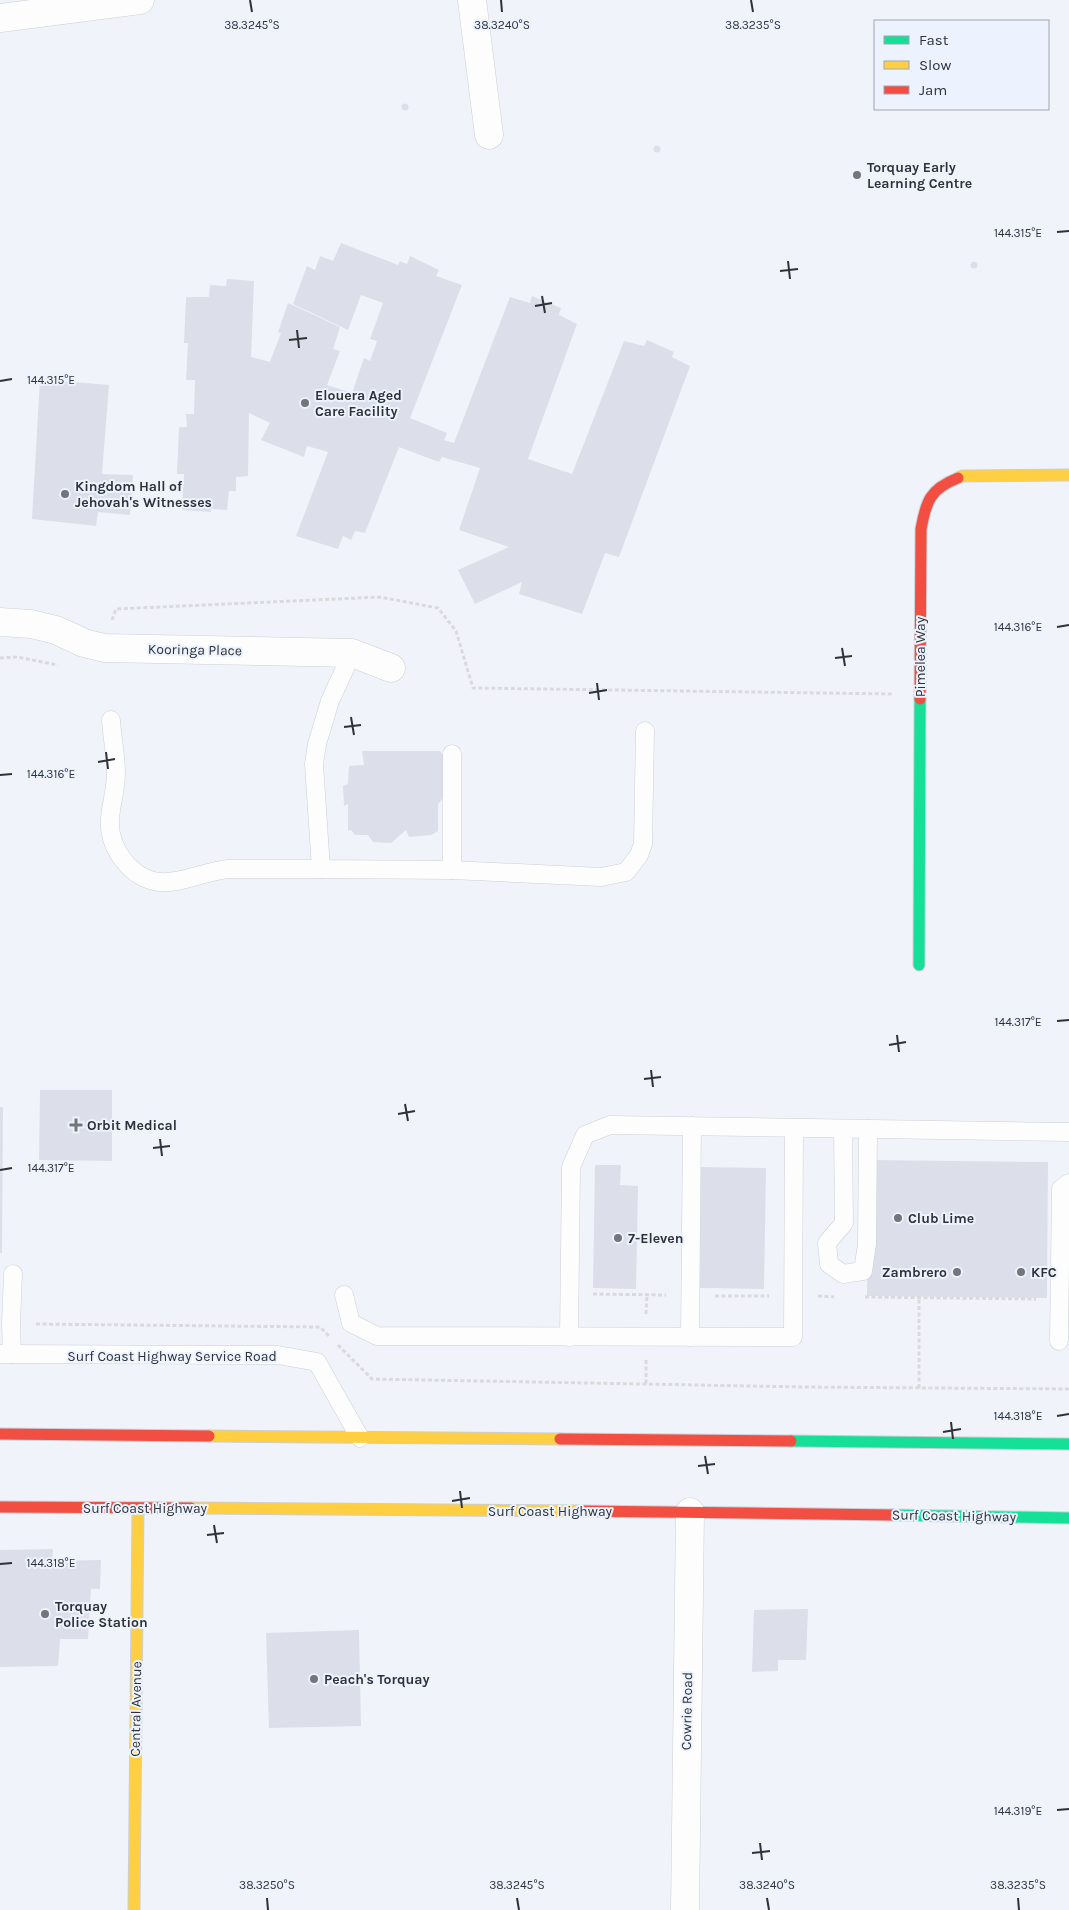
<svg xmlns="http://www.w3.org/2000/svg" width="1069" height="1910" font-family="Karla,sans-serif">
  <style>
    .building { fill: #dcdeea }
    .lines { fill: none; stroke-linecap: round; stroke-linejoin: round }
    .lane-casing { stroke: #cccfd4; stroke-width: 19 }
    .street-casing { stroke: #cccfd4; stroke-width: 29 }
    .fast-casing { stroke: #cccfd4; stroke-width: 13 }
    .slow-casing { stroke: #cccfd4; stroke-width: 13 }
    .jam-casing { stroke: #cccfd4; stroke-width: 13 }
    .path { stroke: #dadadc; stroke-width: 3; stroke-dasharray: 4 2.5; stroke-linecap: butt }
    .lane { stroke: #fdfdfe; stroke-width: 18 }
    .street { stroke: #fdfdfe; stroke-width: 28 }
    .fast { stroke: #16e098; stroke-width: 11 }
    .slow { stroke: #ffcf43; stroke-width: 11 }
    .jam { stroke: #f24e42; stroke-width: 11 }
    .ticks { fill: none; stroke: #2e3237; stroke-width: 2 }
    .poi-dot { fill: #72767b; stroke: #ecf3fe; stroke-width: 2 }
    .labels { text-anchor: middle; dominant-baseline: central; stroke-width: 4; stroke-linejoin: round; paint-order: stroke }
    .poi-label { font-size: 14px; font-weight: bold; fill: #2e3237; stroke: #ecf3fe; text-anchor: start }
    .street-label { font-size: 14px; fill: #2e3237; stroke: #ecf3fe }
    .ticks-label { font-size: 12px; text-anchor: middle; fill: #2e3237; stroke: #ecf3fe; stroke-width: 4; stroke-linejoin: round; paint-order: stroke }
  </style>
  <rect width="100%" height="100%" fill="#f0f4fa"/>
  <g class="building">
    <circle cx="405" cy="107" r="3.5"/>
    <circle cx="657" cy="149" r="3.5"/>
    <path d="M341,243L398,265L400,261L407,264L410,256L439,270L436,276L462,285L410,418L447,433L444,440L454,443L510,297L530,303L532,296L561,308L559,315L577,324L528,459L572,474L624,341L644,346L647,340L674,352L672,357L690,366L619,557L605,553L582,614L519,594L522,582L475,604L458,570L509,547L459,530L480,468L442,457L439,462L399,447L365,533L355,531L351,540L343,536L338,549L296,536L328,452L307,446L304,457L261,440L270,423L249,413L248,476L236,477V491H229L227,510L211,509V512L182,510L184,474H177L179,427H187L186,414H194L195,380H186L188,343H184L186,297H209L210,285L226,286L227,279L254,281L251,357L270,362L281,333L278,332L288,303L340,327L333,349L340,351L327,385L352,393L364,358L370,361L377,341L370,339L383,303L361,295L348,330L293,304L307,266L315,270L320,256L333,261Z"/>
    <circle cx="974" cy="265" r="3.5"/>
    <path d="M40,379L109,385L102,474L133,475L130,515L98,512L96,526L32,519Z"/>
    <path d="M362,751H440L444,756L443,798L438,804V831L431,835L409,837L406,830L391,843L373,842L368,835H355L351,830L348,831V804L344,806L343,786L348,784L349,766L364,765Z"/>
    <path d="M40,1090H112V1161L39,1160Z"/>
    <path d="M0,1107H3L2,1253H0Z"/>
    <path d="M869,1160L1048,1162L1047,1298L867,1296Z"/>
    <path d="M595,1165H621L620,1185L638,1186L636,1289L593,1288Z"/>
    <path d="M701,1167L766,1168L764,1289L700,1288Z"/>
    <path d="M53,1549L52,1561L101,1560L100,1589H91L88,1639H60L58,1666L0,1667V1550Z"/>
    <path d="M808,1609L806,1660H778V1671L752,1672L754,1610Z"/>
    <path d="M359,1630L361,1726L269,1728L266,1633Z"/>
  </g>
  <g class="lines">
    <g class="lane-casing">
      <g id="lane">
        <path d="M352,653L330,701L317,744L314,764L321,869L452,870L601,877L626,872L639,855L643,844L645,731"/>
        <path d="M111,720C112,737 116,756 116,773C116,789 111,804 110,819C108,848 131,879 160,882C181,884 206,871 228,869H321"/>
        <path d="M452,870V754"/>
        <path d="M843,1129L844,1223L827,1243L829,1264L843,1274L863,1271L867,1244L868,1129"/>
        <path d="M344,1295L351,1323L377,1336L793,1337L794,1128"/>
        <path d="M569,1337L571,1167L585,1135L610,1125L1069,1132"/>
        <path d="M690,1337L692,1126"/>
        <path d="M1059,1341L1061,1189L1069,1183"/>
        <path d="M0,1354L278,1355L317,1362L360,1438"/>
        <path d="M12,1354L11,1324L13,1274"/>
      </g>
    </g>
    <g class="street-casing">
      <g id="street">
        <path d="M472,0L489,135"/>
        <path d="M0,18L140,0"/>
        <path d="M0,622L31,624L56,630L84,643L104,648L352,653L391,668"/>
        <path d="M685,1910L690,1512"/>
      </g>
    </g>
    <g class="fast-casing">
      <g id="fast">
        <path d="M919,965L920,699"/>
        <path d="M791,1441L1069,1444"/>
        <path d="M893,1515L1069,1518"/>
      </g>
    </g>
    <g class="slow-casing">
      <g id="slow">
        <path d="M958,478L962,476L1069,475"/>
        <path d="M209,1436L560,1439"/>
        <path d="M191,1508L582,1511"/>
        <path d="M134,1910L138,1508"/>
      </g>
    </g>
    <g class="jam-casing">
      <g id="jam">
        <path d="M920,699L921,529C926,501 930,489 958,478"/>
        <path d="M0,1434L209,1436"/>
        <path d="M560,1439L791,1441"/>
        <path d="M0,1507L191,1508"/>
        <path d="M582,1511L893,1515"/>
      </g>
    </g>
    <g class="path">
      <path d="M112,620L116,609L380,597L438,608L456,631L473,688L892,694"/>
      <path d="M0,658L17,657L58,665"/>
      <path d="M593,1294L666,1295"/>
      <path d="M715,1296H769"/>
      <path d="M818,1296L834,1297"/>
      <path d="M865,1297L1036,1299"/>
      <path d="M646,1314L647,1295"/>
      <path d="M36,1324L320,1327L330,1337"/>
      <path d="M338,1345L372,1379L804,1387L1069,1389"/>
      <path d="M646,1360V1385"/>
      <path d="M919,1388V1298"/>
    </g>
    <use href="#lane" class="lane"/>
    <use href="#street" class="street"/>
    <use href="#fast" class="fast"/>
    <use href="#slow" class="slow"/>
    <use href="#jam" class="jam"/>
  </g>
  <path class="ticks" d="M250,0L252,12M501,0L502,12M751,0L753,12M1057,232L1069,231M788,261L790,279M780,271L798,269M542,296L545,313M535,306L552,303M297,330L299,348M289,340L307,338M0,381L12,379M1057,627L1069,625M842,648L845,666M835,658L852,656M597,683L599,700M589,693L607,690M351,717L354,735M344,727L361,725M106,752L108,769M98,762L115,759M0,775L12,774M1057,1021L1069,1020M897,1035L899,1052M889,1045L906,1042M651,1070L653,1087M644,1079L661,1077M405,1104L408,1121M398,1114L415,1111M160,1139L162,1156M153,1148L170,1146M0,1170L12,1168M1057,1416L1069,1414M951,1422L953,1439M943,1432L961,1429M705,1456L708,1474M698,1466L715,1464M460,1491L462,1508M452,1501L470,1498M214,1525L217,1543M207,1535L224,1533M0,1564L12,1563M1057,1810L1069,1809M760,1843L762,1860M752,1853L770,1851M267,1898L268,1910M517,1898L519,1910M767,1898L769,1910M1018,1898L1019,1910"/>
  <g class="poi-dot">
    <circle cx="857" cy="175" r="5"/>
    <circle cx="305" cy="403" r="5"/>
    <circle cx="65" cy="494" r="5"/>
    <path d="M73.5 1117.5h5v5h5v5h-5v5h-5v-5h-5v-5h5z"/>
    <circle cx="898" cy="1218" r="5"/>
    <circle cx="618" cy="1238" r="5"/>
    <circle cx="957" cy="1272" r="5"/>
    <circle cx="1021" cy="1272" r="5"/>
    <circle cx="45" cy="1614" r="5"/>
    <circle cx="314" cy="1679" r="5"/>
  </g>
  <g class="labels">
    <g class="poi-label">
      <text x="867" y="167">Torquay Early<tspan x="867" dy="16">Learning Centre</tspan></text>
      <text x="315" y="395">Elouera Aged<tspan x="315" dy="16">Care Facility</tspan></text>
      <text x="75" y="486">Kingdom Hall of<tspan x="75" dy="16">Jehovah's Witnesses</tspan></text>
      <text x="87" y="1125">Orbit Medical</text>
      <text x="908" y="1218">Club Lime</text>
      <text x="628" y="1238">7-Eleven</text>
      <text x="947" y="1272" text-anchor="end">Zambrero</text>
      <text x="1031" y="1272">KFC</text>
      <text x="55" y="1606">Torquay<tspan x="55" dy="16">Police Station</tspan></text>
      <text x="324" y="1679">Peach's Torquay</text>
    </g>
    <g class="street-label">
      <text transform="translate(195 650) rotate(1)">Kooringa Place</text>
      <text transform="translate(920 657) rotate(-90)">Pimelea Way</text>
      <text x="172" y="1356">Surf Coast Highway Service Road</text>
      <text x="145" y="1508">Surf Coast Highway</text>
      <text x="550" y="1511">Surf Coast Highway</text>
      <text transform="translate(954 1516) rotate(1)">Surf Coast Highway</text>
      <text transform="translate(136 1709) rotate(-89)">Central Avenue</text>
      <text transform="translate(687 1711) rotate(-89)">Cowrie Road</text>
    </g>
  </g>
  <g class="ticks-label">
    <text x="252" y="29">38.3245°S</text>
    <text x="502" y="29">38.3240°S</text>
    <text x="753" y="29">38.3235°S</text>
    <text x="1018" y="237">144.315°E</text>
    <text x="51" y="384">144.315°E</text>
    <text x="1018" y="631">144.316°E</text>
    <text x="51" y="778">144.316°E</text>
    <text x="1018" y="1026">144.317°E</text>
    <text x="51" y="1172">144.317°E</text>
    <text x="1018" y="1420">144.318°E</text>
    <text x="51" y="1567">144.318°E</text>
    <text x="1018" y="1815">144.319°E</text>
    <text x="267" y="1889">38.3250°S</text>
    <text x="517" y="1889">38.3245°S</text>
    <text x="767" y="1889">38.3240°S</text>
    <text x="1018" y="1889">38.3235°S</text>
  </g>
  <rect x="874" y="20" width="175" height="90" fill="#ecf3fe" stroke="#a0a6ae"/>
  <rect x="884" y="36" width="25" height="8" fill="#16e098" stroke="#a0a6ae"/>
  <text x="919" y="45" font-size="15" fill="#2e3237">Fast</text>
  <rect x="884" y="61" width="25" height="8" fill="#ffcf43" stroke="#a0a6ae"/>
  <text x="919" y="70" font-size="15" fill="#2e3237">Slow</text>
  <rect x="884" y="86" width="25" height="8" fill="#f24e42" stroke="#a0a6ae"/>
  <text x="919" y="95" font-size="15" fill="#2e3237">Jam</text>
</svg>
